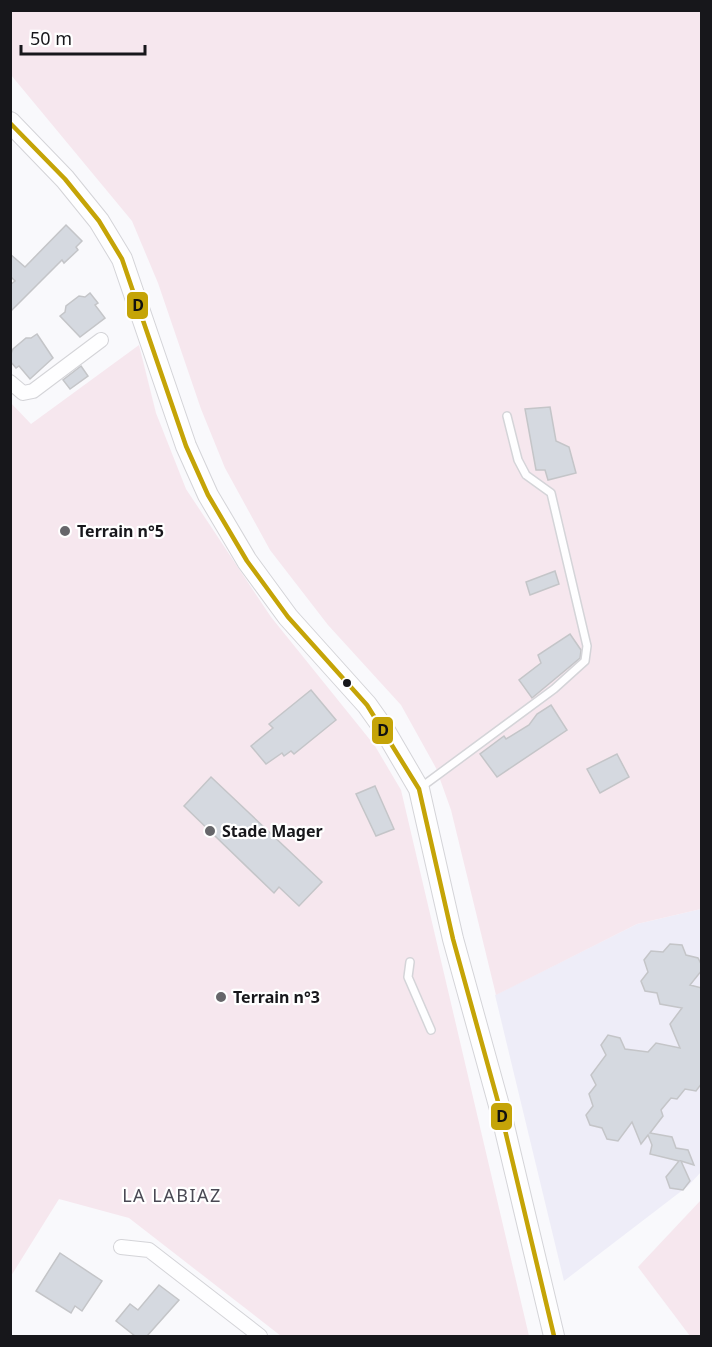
<svg xmlns="http://www.w3.org/2000/svg" width="712" height="1347" font-family="'Noto Sans',sans-serif">
  <style>
    .built { fill: #eeedf8 }
    .green { fill: #f6e7ee }
    .building { fill: #d5d9e0; stroke: #c4c5c8; stroke-width: 1.5 }
    .lines { fill: none; stroke-linecap: round; stroke-linejoin: round }
    .service-casing { stroke: #d4d4d8; stroke-width: 10 }
    .minor-casing { stroke: #d4d4d8; stroke-width: 16 }
    .secondary-casing { stroke: #d4d4d8; stroke-width: 22 }
    .service { stroke: #fefeff; stroke-width: 7 }
    .minor { stroke: #fefeff; stroke-width: 14 }
    .secondary { stroke: #fefeff; stroke-width: 20 }
    .bus-1-casing { stroke: #fff; stroke-width: 9 }
    .bus-1 { stroke: #c5a407; stroke-width: 4.5 }
    .poi-dot { fill: #66666a; stroke: #fff; stroke-width: 2 }
    .bus-dot { fill: #17171b; stroke: #fff; stroke-width: 2 }
    .labels { text-anchor: middle; dominant-baseline: central; stroke-width: 4.5; stroke-linejoin: round; paint-order: stroke }
    .poi-label { font-size: 16px; font-weight: bold; fill: #17171b; stroke: #fff; text-anchor: start }
    .neighbourhood-label { font-size: 18px; letter-spacing: 1.5px; fill: #4a4954; stroke: #fff }
    .line-badge { stroke: #fff; stroke-width: 2 }
    .pale-badge-label { font-size: 16px; text-anchor: middle; font-weight: bold; fill: #111 }
  </style>
  <rect width="100%" height="100%" fill="#f9f9fc"/>
  <path class="built" d="M701,909V1172L688,1186L564,1281L495,995L637,924Z"/>
  <g class="green">
    <path d="M10,11H701V909L637,924L496,995L451,810L436,768L401,705L328,625L270,550L225,468L201,409L158,283L132,221L11,75Z"/>
    <path d="M139,345L156,413L186,489L271,617L375,746L401,790L529,1336H281L129,1218L59,1199L11,1276V403L31,424Z"/>
    <path d="M701,1200V1336H690L638,1267Z"/>
  </g>
  <g class="building">
    <path d="M66,225L82,241L76,247L78,250L64,263L62,260L10,312V285L15,281L10,276V254L25,267Z"/>
    <path d="M90,293L98,303L95,305L105,318L80,337L60,316L65,312L66,306L79,296L85,297Z"/>
    <path d="M37,334L53,358L30,379L19,366L16,368L10,361V356L13,349L26,338H31Z"/>
    <path d="M81,366L88,376L70,389L63,380Z"/>
    <path d="M550,407L556,441L569,447L576,473L548,480L545,470H536L525,409Z"/>
    <path d="M555,571L559,584L530,595L526,582Z"/>
    <path d="M570,634L581,650L580,658L532,698L519,680L541,663L538,655Z"/>
    <path d="M311,690L336,720L294,754L291,751L284,756L282,753L266,764L251,746L273,728L269,724Z"/>
    <path d="M551,705L567,730L497,777L480,754L504,736L506,739L529,725L537,714Z"/>
    <path d="M617,754L629,777L600,793L587,769Z"/>
    <path d="M211,777L322,882L299,906L279,887L274,893L184,806Z"/>
    <path d="M375,786L394,829L376,836L356,794Z"/>
    <path d="M670,944L682,945L686,955L698,958L702,966V970L690,985L702,988V1083L696,1091L685,1089L677,1099L671,1098L661,1110L663,1116L650,1133L672,1137L676,1148L688,1150L694,1165L681,1161L690,1181L683,1190L670,1188L666,1177L679,1161L650,1154L652,1145L648,1135L641,1144L632,1122L618,1141L607,1139L602,1128L590,1125L586,1115L593,1106L589,1094L596,1085L591,1075L606,1055L601,1045L608,1035L620,1038L625,1049L648,1052L656,1043L680,1048L670,1024L682,1008L660,1004L657,993L645,991L641,981L648,972L644,960L651,951L663,952Z"/>
    <path d="M60,1253L102,1281L82,1311L75,1306L71,1313L36,1291Z"/>
    <path d="M159,1285L179,1300L147,1336H135L116,1321L130,1304L138,1310Z"/>
  </g>
  <g class="lines">
    <g class="service-casing">
      <g id="service">
        <path d="M420,788L554,689L585,661L587,646L551,493L526,475L518,460L507,416"/>
        <path d="M410,962L408,977L431,1030"/>
      </g>
    </g>
    <g class="minor-casing">
      <g id="minor">
        <path d="M10,382L23,393L33,391L101,340"/>
        <path d="M121,1247L149,1250L260,1336"/>
      </g>
    </g>
    <g class="secondary-casing">
      <path id="secondary" d="M10,122L65,179L99,221L122,259L186,446L208,495L247,561L288,617L367,705L384,729L419,789L453,939L500,1109L554,1336"/>
    </g>
    <use href="#service" class="service"/>
    <use href="#minor" class="minor"/>
    <use href="#secondary" class="secondary"/>
    <g class="bus-1-casing">
      <path id="bus-1" d="M10,123L65,179L99,221L122,259L186,446L208,495L247,561L288,617L367,705L419,789L453,939L500,1109L554,1336"/>
    </g>
    <use href="#bus-1" class="bus-1"/>
  </g>
  <g class="poi-dot">
    <circle cx="65" cy="531" r="6"/>
    <circle cx="210" cy="831" r="6"/>
    <circle cx="221" cy="997" r="6"/>
  </g>
  <circle class="bus-dot" cx="347" cy="683" r="5"/>
  <g class="labels">
    <g class="poi-label">
      <text x="77" y="531">Terrain n°5</text>
      <text x="222" y="831">Stade Mager</text>
      <text x="233" y="997">Terrain n°3</text>
    </g>
    <g class="neighbourhood-label">
      <text x="172" y="1195">LA LABIAZ</text>
    </g>
  </g>
  <g class="line-badge">
    <rect x="126" y="291" width="23" height="29" rx="6" fill="#c5a407"/>
    <rect x="371" y="716" width="23" height="29" rx="6" fill="#c5a407"/>
    <rect x="490" y="1102" width="23" height="29" rx="6" fill="#c5a407"/>
  </g>
  <g class="pale-badge-label">
    <text x="138" y="311">D</text>
    <text x="383" y="736">D</text>
    <text x="502" y="1122">D</text>
  </g>
  <rect width="712" height="1347" fill="none" stroke="#17171b" stroke-width="24"/>
  <path d="M21 45v9h124v-9" fill="none" stroke="#17171b" stroke-width="3"/>
  <text x="30" y="45" font-size="18" fill="#17171b" stroke="#ffffff" stroke-width="4.5" paint-order="stroke">50 m</text>
</svg>
